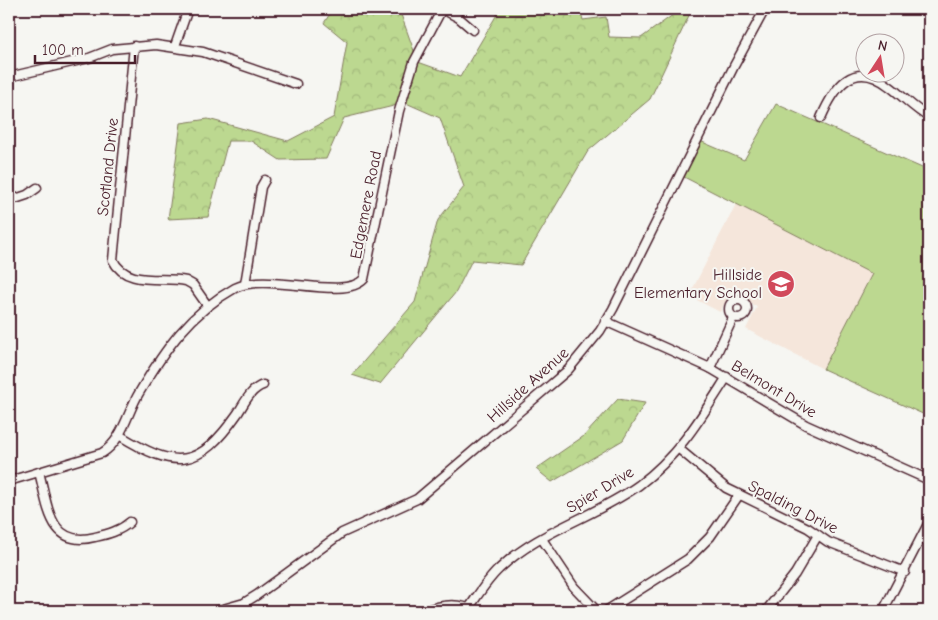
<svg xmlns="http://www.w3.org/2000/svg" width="938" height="620" font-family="'Comic Neue',sans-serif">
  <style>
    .built { fill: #f5e6db }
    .forest { fill: url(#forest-crowns); stroke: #837c5e }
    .park { fill: #bcd890; stroke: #837c5e }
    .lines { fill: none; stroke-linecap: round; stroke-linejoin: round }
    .minor-casing { stroke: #4a1f2b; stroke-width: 11 }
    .major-casing { stroke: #4a1f2b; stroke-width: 12 }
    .minor { stroke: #f6f6f2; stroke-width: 8 }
    .major { stroke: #f6f6f2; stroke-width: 9 }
    .labels { text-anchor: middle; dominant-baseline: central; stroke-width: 4; stroke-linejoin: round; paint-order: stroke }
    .street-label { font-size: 16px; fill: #4a1f2b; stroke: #f6f6f2 }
    .poi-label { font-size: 16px; fill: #4a1f2b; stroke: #f6f6f2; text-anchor: end }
  </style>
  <defs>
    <pattern id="forest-crowns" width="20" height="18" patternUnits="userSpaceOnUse" patternTransform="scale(1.25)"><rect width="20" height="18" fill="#bcd890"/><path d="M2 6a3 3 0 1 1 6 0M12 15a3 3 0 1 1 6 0" fill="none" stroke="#a3b97c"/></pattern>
  </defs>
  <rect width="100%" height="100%" fill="#f6f6f2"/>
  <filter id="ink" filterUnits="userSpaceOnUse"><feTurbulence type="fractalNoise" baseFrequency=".02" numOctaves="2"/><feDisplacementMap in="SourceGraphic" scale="10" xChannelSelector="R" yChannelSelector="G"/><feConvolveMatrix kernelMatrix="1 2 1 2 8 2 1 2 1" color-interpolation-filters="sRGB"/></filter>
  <g filter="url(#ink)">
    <path class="built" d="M736,204L872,274L823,369L746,329L757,307L730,293L720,312L689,296Z"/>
    <g class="forest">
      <path d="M333,9H399L418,62L460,77L499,11L505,9H580L583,20L606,17L609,37L641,38L681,9H692L650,99L588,151L521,265L472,260L456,292L380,384L352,375L415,302L438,220L464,187L440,118L406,103L344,118L326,159L280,160L251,141H228L208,217L168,219L181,123L208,119L288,141L334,117L347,42L324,23Z"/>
      <path d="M618,399L645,403L623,440L552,482L536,469L584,436Z"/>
    </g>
    <path class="park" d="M776,104L929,171V405L925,415L823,369L872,274L684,177L700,141L744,160Z"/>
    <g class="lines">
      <g class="minor-casing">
        <g id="minor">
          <path d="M442,9L459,18L473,30"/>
          <path d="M134,46L113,260C126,287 162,276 186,281L193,285L207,305"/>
          <path d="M175,46L188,9"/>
          <path d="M9,77L89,58L112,49L156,45L203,52L296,84"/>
          <path d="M821,118C834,88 853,58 889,86C903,96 914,109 929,117"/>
          <path d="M9,201L27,195L37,188"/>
          <path d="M245,284L261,187L265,180"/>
          <circle cx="738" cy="309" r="9"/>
          <path d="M605,321L710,368L806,425L929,480"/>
          <path d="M710,368L733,318"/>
          <path d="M119,435C176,470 198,470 238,413C245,402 251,389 263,385"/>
          <path d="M679,449L726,488L808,528L828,542L905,572"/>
          <path d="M39,472C48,505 49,549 95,537C108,534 120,531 130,522"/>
          <path d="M9,481L102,453C123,440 127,413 139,393C165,349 190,313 235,288C267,271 343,302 364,279L399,111L414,62L442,9"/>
          <path d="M542,539L574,587L597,611"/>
          <path d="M469,608C478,595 487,580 499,569C538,531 595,517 639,485C679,455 700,419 727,377"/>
          <path d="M216,611L244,603L257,595L342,533L417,499L568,370L600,331L613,309L734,66L765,9"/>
          <path d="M424,611C440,605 459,602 474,611"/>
          <path d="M606,611L688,559L710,537L739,495"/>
          <path d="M766,611L795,574L818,535"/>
          <path d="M883,611L929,522"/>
        </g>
      </g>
      <g class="major-casing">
        <path id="major" d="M9,610V611"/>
      </g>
      <use href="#minor" class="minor"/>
      <use href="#major" class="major"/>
    </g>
  </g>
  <defs>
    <g id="school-disc" transform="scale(1.4375)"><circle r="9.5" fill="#d1495b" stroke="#f6f6f2"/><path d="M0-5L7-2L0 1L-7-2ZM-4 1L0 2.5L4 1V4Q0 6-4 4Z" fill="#fff"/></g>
  </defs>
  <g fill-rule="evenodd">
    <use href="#school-disc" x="781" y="284"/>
  </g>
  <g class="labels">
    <g class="street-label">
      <text transform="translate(108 167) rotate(-84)">Scotland Drive</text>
      <text transform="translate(366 205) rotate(-79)">Edgemere Road</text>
      <text transform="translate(528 385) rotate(-42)">Hillside Avenue</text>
      <text transform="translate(774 389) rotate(31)">Belmont Drive</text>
      <text transform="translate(600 490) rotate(-31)">Spier Drive</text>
      <text transform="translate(793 507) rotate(27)">Spalding Drive</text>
    </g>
    <g class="poi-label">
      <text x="762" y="275">Hillside<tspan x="762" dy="18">Elementary School</tspan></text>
    </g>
  </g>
  <rect width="938" height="620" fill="none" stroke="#f6f6f2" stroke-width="30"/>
  <rect x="15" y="15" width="908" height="590" fill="none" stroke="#4a1f2b" stroke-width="2" filter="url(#ink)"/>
  <g transform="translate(880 58) rotate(12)"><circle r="24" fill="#f6f6f2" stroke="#b1a0a2"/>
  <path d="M0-4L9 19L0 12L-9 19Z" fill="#d1495b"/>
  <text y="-8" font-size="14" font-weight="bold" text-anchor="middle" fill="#4a1f2b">N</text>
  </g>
  <path d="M35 55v8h100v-8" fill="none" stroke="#4a1f2b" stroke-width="2.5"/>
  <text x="42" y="55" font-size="15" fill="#4a1f2b" stroke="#f6f6f2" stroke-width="4" paint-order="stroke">100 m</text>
</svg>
